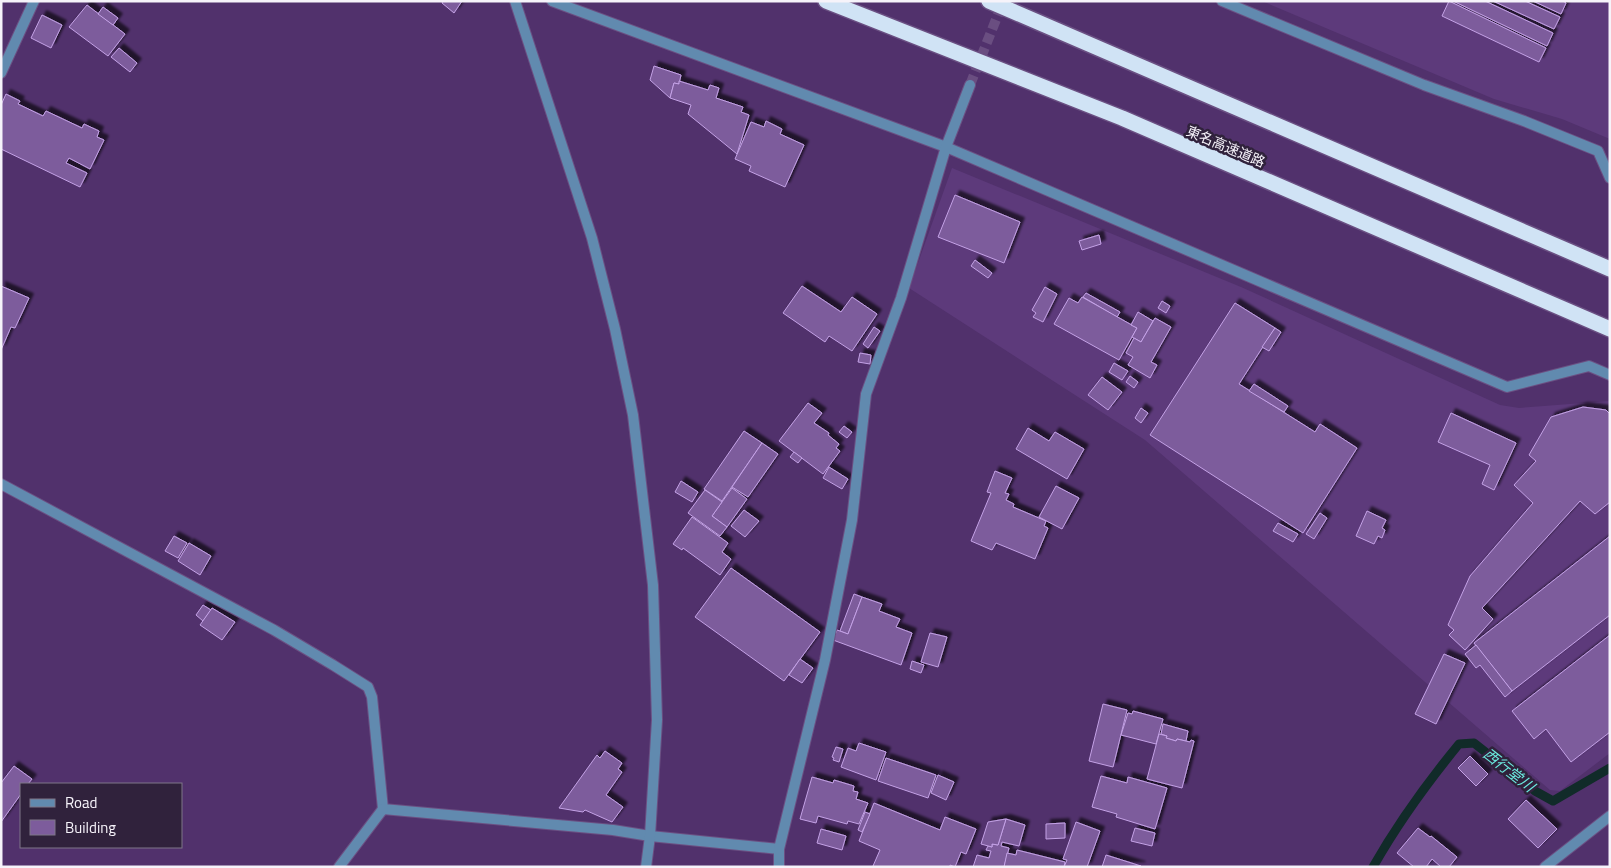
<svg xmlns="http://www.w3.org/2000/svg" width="1611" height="868" font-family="'Titillium Web','Noto Sans JP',sans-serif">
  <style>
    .built { fill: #5d3a7b }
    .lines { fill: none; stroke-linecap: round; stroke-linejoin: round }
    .stream { stroke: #112b29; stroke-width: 9 }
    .building { fill: #7d5c9c; stroke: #c4a2e6; filter: url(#shadow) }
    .minor-tunnel { stroke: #6a4e81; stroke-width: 10; stroke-dasharray: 10 5; stroke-linecap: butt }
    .minor-casing { stroke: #6b5083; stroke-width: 12 }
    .tertiary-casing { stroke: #6b5083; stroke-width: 12 }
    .motorway-casing { stroke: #6b5083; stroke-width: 18 }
    .minor { stroke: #618aaf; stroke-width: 10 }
    .tertiary { stroke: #618aaf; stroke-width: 10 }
    .motorway { stroke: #d0e3f5; stroke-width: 15 }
    .labels { text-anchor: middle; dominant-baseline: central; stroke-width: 5; stroke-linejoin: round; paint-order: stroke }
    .street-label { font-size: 14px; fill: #f6f3fa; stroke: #30223c }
    .water-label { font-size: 15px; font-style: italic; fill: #6bebdf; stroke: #30223c }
  </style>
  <defs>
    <filter id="shadow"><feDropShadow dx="4.5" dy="-4.5" stdDeviation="1" flood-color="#0009"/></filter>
  </defs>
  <rect width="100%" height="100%" fill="#51316c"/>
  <g class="built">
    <path d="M1262,1H1610V139L1562,119L1494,99Z"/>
    <path d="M952,168L1241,287L1500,405L1519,408L1610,401V753L1560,791L1550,790L1145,440L909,288Z"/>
  </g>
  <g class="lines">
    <path class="stream" d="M1373,867C1398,823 1427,783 1459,744L1474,743L1535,791L1553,801L1610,768"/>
  </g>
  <g class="building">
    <path d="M443,1H462L454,13L442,3Z"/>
    <path d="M1449,1L1546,48L1539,62L1442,16Z"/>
    <path d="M1453,1H1485L1553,33L1547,46Z"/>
    <path d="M1493,1H1525L1560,17L1554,29Z"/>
    <path d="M1533,1H1563L1566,3L1561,14Z"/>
    <path d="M87,5L125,34L108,56L69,27Z"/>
    <path d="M103,7L118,18L113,25L98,14Z"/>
    <path d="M42,15L62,25L51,48L31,38Z"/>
    <path d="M119,48L137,63L130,72L111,57Z"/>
    <path d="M654,66L681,75L679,84L674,83L670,98L650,80Z"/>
    <path d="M679,81L708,90L710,85L719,88L716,98L743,107L741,112L749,115L737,154L688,114L691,105L670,98L674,83L679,84Z"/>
    <path d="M6,94L20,101L18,104L43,116L46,111L82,128L84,124L99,131L97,137L104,140L90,169L69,158L66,163L87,173L80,187L1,149V105Z"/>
    <path d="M766,121L782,129L780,134L804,145L785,187L749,171L751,166L735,159L751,122L764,127Z"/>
    <path d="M955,195L1020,222L1004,263L938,237Z"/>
    <path d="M1099,235L1101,244L1082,250L1079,241Z"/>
    <path d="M975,260L992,273L988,278L971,266Z"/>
    <path d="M1,286L29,298L15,328L11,327L1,350Z"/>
    <path d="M802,286L841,312L852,297L877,314L852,351L829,336L825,342L783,313Z"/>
    <path d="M1045,287L1057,294L1043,322L1033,317L1036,313L1032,310Z"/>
    <path d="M1086,293L1120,312L1117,317L1083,297Z"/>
    <path d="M1082,297L1137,328L1119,360L1054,324L1069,298L1078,303Z"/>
    <path d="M1162,301L1170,306L1166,313L1158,308Z"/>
    <path d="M1235,303L1275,328L1239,384L1315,432L1320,424L1357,448L1303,533L1150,435Z"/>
    <path d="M1138,312L1153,321L1141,342L1132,337L1137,328L1131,325Z"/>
    <path d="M1155,318L1171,327L1151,362L1157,365L1150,378L1128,365L1133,357L1126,353L1134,338L1141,342Z"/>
    <path d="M874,327L880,331L868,348L863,344Z"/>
    <path d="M1275,328L1281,332L1269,351L1262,347Z"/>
    <path d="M860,353L871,355L870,364L858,362Z"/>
    <path d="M1114,363L1128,371L1122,380L1109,372Z"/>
    <path d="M1130,376L1138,382L1134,388L1126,382Z"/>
    <path d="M1102,377L1122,392L1108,410L1088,395Z"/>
    <path d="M1254,384L1288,406L1284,412L1249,391Z"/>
    <path d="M808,403L822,413L814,423L829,433L828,435L839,444L836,448L840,451L823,474L779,441Z"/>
    <path d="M1583,407L1606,410L1610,414V502L1595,514L1580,501L1482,608L1493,619L1465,650L1449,635L1454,630L1448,625L1470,576L1533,503L1514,485L1536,461L1529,455L1551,417Z"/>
    <path d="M1141,408L1148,413L1141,423L1135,418Z"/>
    <path d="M1451,413L1516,443L1494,490L1482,484L1490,465L1438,442Z"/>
    <path d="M844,426L852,432L847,438L839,432Z"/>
    <path d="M1028,428L1049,441L1055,432L1084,449L1067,479L1016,449Z"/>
    <path d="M744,431L762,443L722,501L704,489Z"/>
    <path d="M762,443L778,454L748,497L732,487Z"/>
    <path d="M794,452L802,458L798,463L790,457Z"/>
    <path d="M829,467L848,479L842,489L823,478Z"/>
    <path d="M995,471L1012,478L1005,493L1009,494L1006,500L1014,504L1013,507L1046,521L1044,526L1048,528L1035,559L996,543L992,550L971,541L991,493L987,492Z"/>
    <path d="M681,481L698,492L692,502L675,492Z"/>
    <path d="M1056,486L1079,498L1062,529L1039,517Z"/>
    <path d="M732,488L747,499L727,527L712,516Z"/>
    <path d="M705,490L722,502L712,516L727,527L720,536L688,513Z"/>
    <path d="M744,510L759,521L745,537L731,526Z"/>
    <path d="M1367,511L1386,520L1382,528L1385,530L1382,538L1378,536L1374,544L1356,536Z"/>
    <path d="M1320,513L1327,518L1314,539L1306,534Z"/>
    <path d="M692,517L728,543L722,552L731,559L720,575L683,548L682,550L673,544Z"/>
    <path d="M1278,523L1298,534L1293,542L1273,531Z"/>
    <path d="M174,536L187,543L178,558L165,551Z"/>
    <path d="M1610,536V615L1512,691L1474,643Z"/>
    <path d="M189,543L211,556L200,575L178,561Z"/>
    <path d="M731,568L820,632L784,681L695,617Z"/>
    <path d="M854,594L862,597L848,634L840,631Z"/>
    <path d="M862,597L882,604L879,611L900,619L896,627L912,633L901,665L833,640L837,630L848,634Z"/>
    <path d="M203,605L211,610L203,621L196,615Z"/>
    <path d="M212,608L235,622L222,640L200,625Z"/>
    <path d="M930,633L947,637L938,667L921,662Z"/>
    <path d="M1610,635V732L1571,762L1546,729L1534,739L1512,711Z"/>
    <path d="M1476,645L1512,691L1505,697L1480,665L1476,668L1465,654Z"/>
    <path d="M1444,654L1465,663L1436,724L1415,714Z"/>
    <path d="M800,659L813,668L802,683L789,675Z"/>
    <path d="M912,661L924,665L921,673L910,669Z"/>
    <path d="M1103,704L1127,710L1113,767L1089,761Z"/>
    <path d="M1133,711L1163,719L1156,744L1121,735L1128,713L1132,714Z"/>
    <path d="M1163,724L1188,731L1186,741L1177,739L1176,741L1166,738L1167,736L1161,734Z"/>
    <path d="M1159,734L1167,736L1166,738L1176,741L1177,739L1190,742L1191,740L1194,741L1182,788L1147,779Z"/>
    <path d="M859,743L886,752L876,780L841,767L848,748L856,751Z"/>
    <path d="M836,747L843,749L839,762L833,760L834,758L832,757Z"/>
    <path d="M605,751L622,763L618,769L622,772L606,795L623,807L612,822L585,810L583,812L559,808L597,755L600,758Z"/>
    <path d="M1470,756L1488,774L1476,786L1458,768Z"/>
    <path d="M886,758L936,775L928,798L878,781Z"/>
    <path d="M14,766L32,779L28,784H21V794L1,822V783Z"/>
    <path d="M938,775L954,782L946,800L931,793Z"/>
    <path d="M1101,776L1127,783L1128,777L1167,788L1155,829L1116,817L1117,814L1092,807Z"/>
    <path d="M812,777L833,783L834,780L854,786L853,791L858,792L856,799L868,803L859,824L848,821L847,824L818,816L816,823L800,819Z"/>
    <path d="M1526,800L1557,829L1538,848L1508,819Z"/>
    <path d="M874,803L940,830L945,817L976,829L966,854L961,852L955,867L950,865V867H875L873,866L880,850L859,841Z"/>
    <path d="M865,812L870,814L862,832L858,830Z"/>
    <path d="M1006,819L1025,825L1019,846L1002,842L1001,846L1009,848L1004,867H973L977,855L989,858L991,851L986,850L988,846L992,847V844L998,845Z"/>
    <path d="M1006,819L998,845L992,844V847L981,844L988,822Z"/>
    <path d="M1076,822L1100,831L1087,867H1064L1067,860L1063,859Z"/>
    <path d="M1065,823V838L1046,839V824Z"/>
    <path d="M1135,828L1155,833L1152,846L1131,841Z"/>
    <path d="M1418,828L1430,837L1431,836L1457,857L1449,867H1441L1432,859L1426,867H1414L1397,853Z"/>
    <path d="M821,829L846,836L842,850L817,843Z"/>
    <path d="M1017,850L1065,862L1064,867H1004L1007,853L1016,855Z"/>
    <path d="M1106,855L1141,866L1102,867Z"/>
  </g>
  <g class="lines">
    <path class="minor-tunnel" d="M970,85L1003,2"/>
    <g class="minor-casing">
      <g id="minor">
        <path d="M552,1L946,147L1507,387L1589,366L1610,375"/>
        <path d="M1222,1L1424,85L1524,121L1598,151L1610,178"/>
        <path d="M1,73L34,1"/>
        <path d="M1,484L274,630L333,665L368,687L372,697L383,809L613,830L650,836L779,849"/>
        <path d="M339,867L383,809"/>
        <path d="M779,867V849L825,660L852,520L866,394L901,298L946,147L970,85"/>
        <path d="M1545,867L1610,816"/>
      </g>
    </g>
    <g class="tertiary-casing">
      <path id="tertiary" d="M515,1L592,238L615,329L633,415L653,585L657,720L650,836L646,867"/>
    </g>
    <g class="motorway-casing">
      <g id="motorway">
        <path d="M826,1L1122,118L1610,329"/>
        <path d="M989,1L1610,269"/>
      </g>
    </g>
    <use href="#minor" class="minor"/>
    <use href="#tertiary" class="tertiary"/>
    <use href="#motorway" class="motorway"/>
  </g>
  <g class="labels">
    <g class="street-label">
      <text transform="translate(1226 146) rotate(23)">東名高速道路</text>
    </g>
    <g class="water-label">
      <text transform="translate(1509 770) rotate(38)">西行堂川</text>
    </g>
  </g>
  <rect width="1611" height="868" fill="none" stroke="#f6f3fa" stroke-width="5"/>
  <rect x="20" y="783" width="162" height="65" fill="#30223c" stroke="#7f7688"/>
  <rect x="30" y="799" width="25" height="8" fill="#618aaf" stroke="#7f7688"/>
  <text x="65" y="808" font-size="15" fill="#f6f3fa">Road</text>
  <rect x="30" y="820" width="25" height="15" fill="#7d5c9c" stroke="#7f7688"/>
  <text x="65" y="833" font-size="15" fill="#f6f3fa">Building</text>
</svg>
